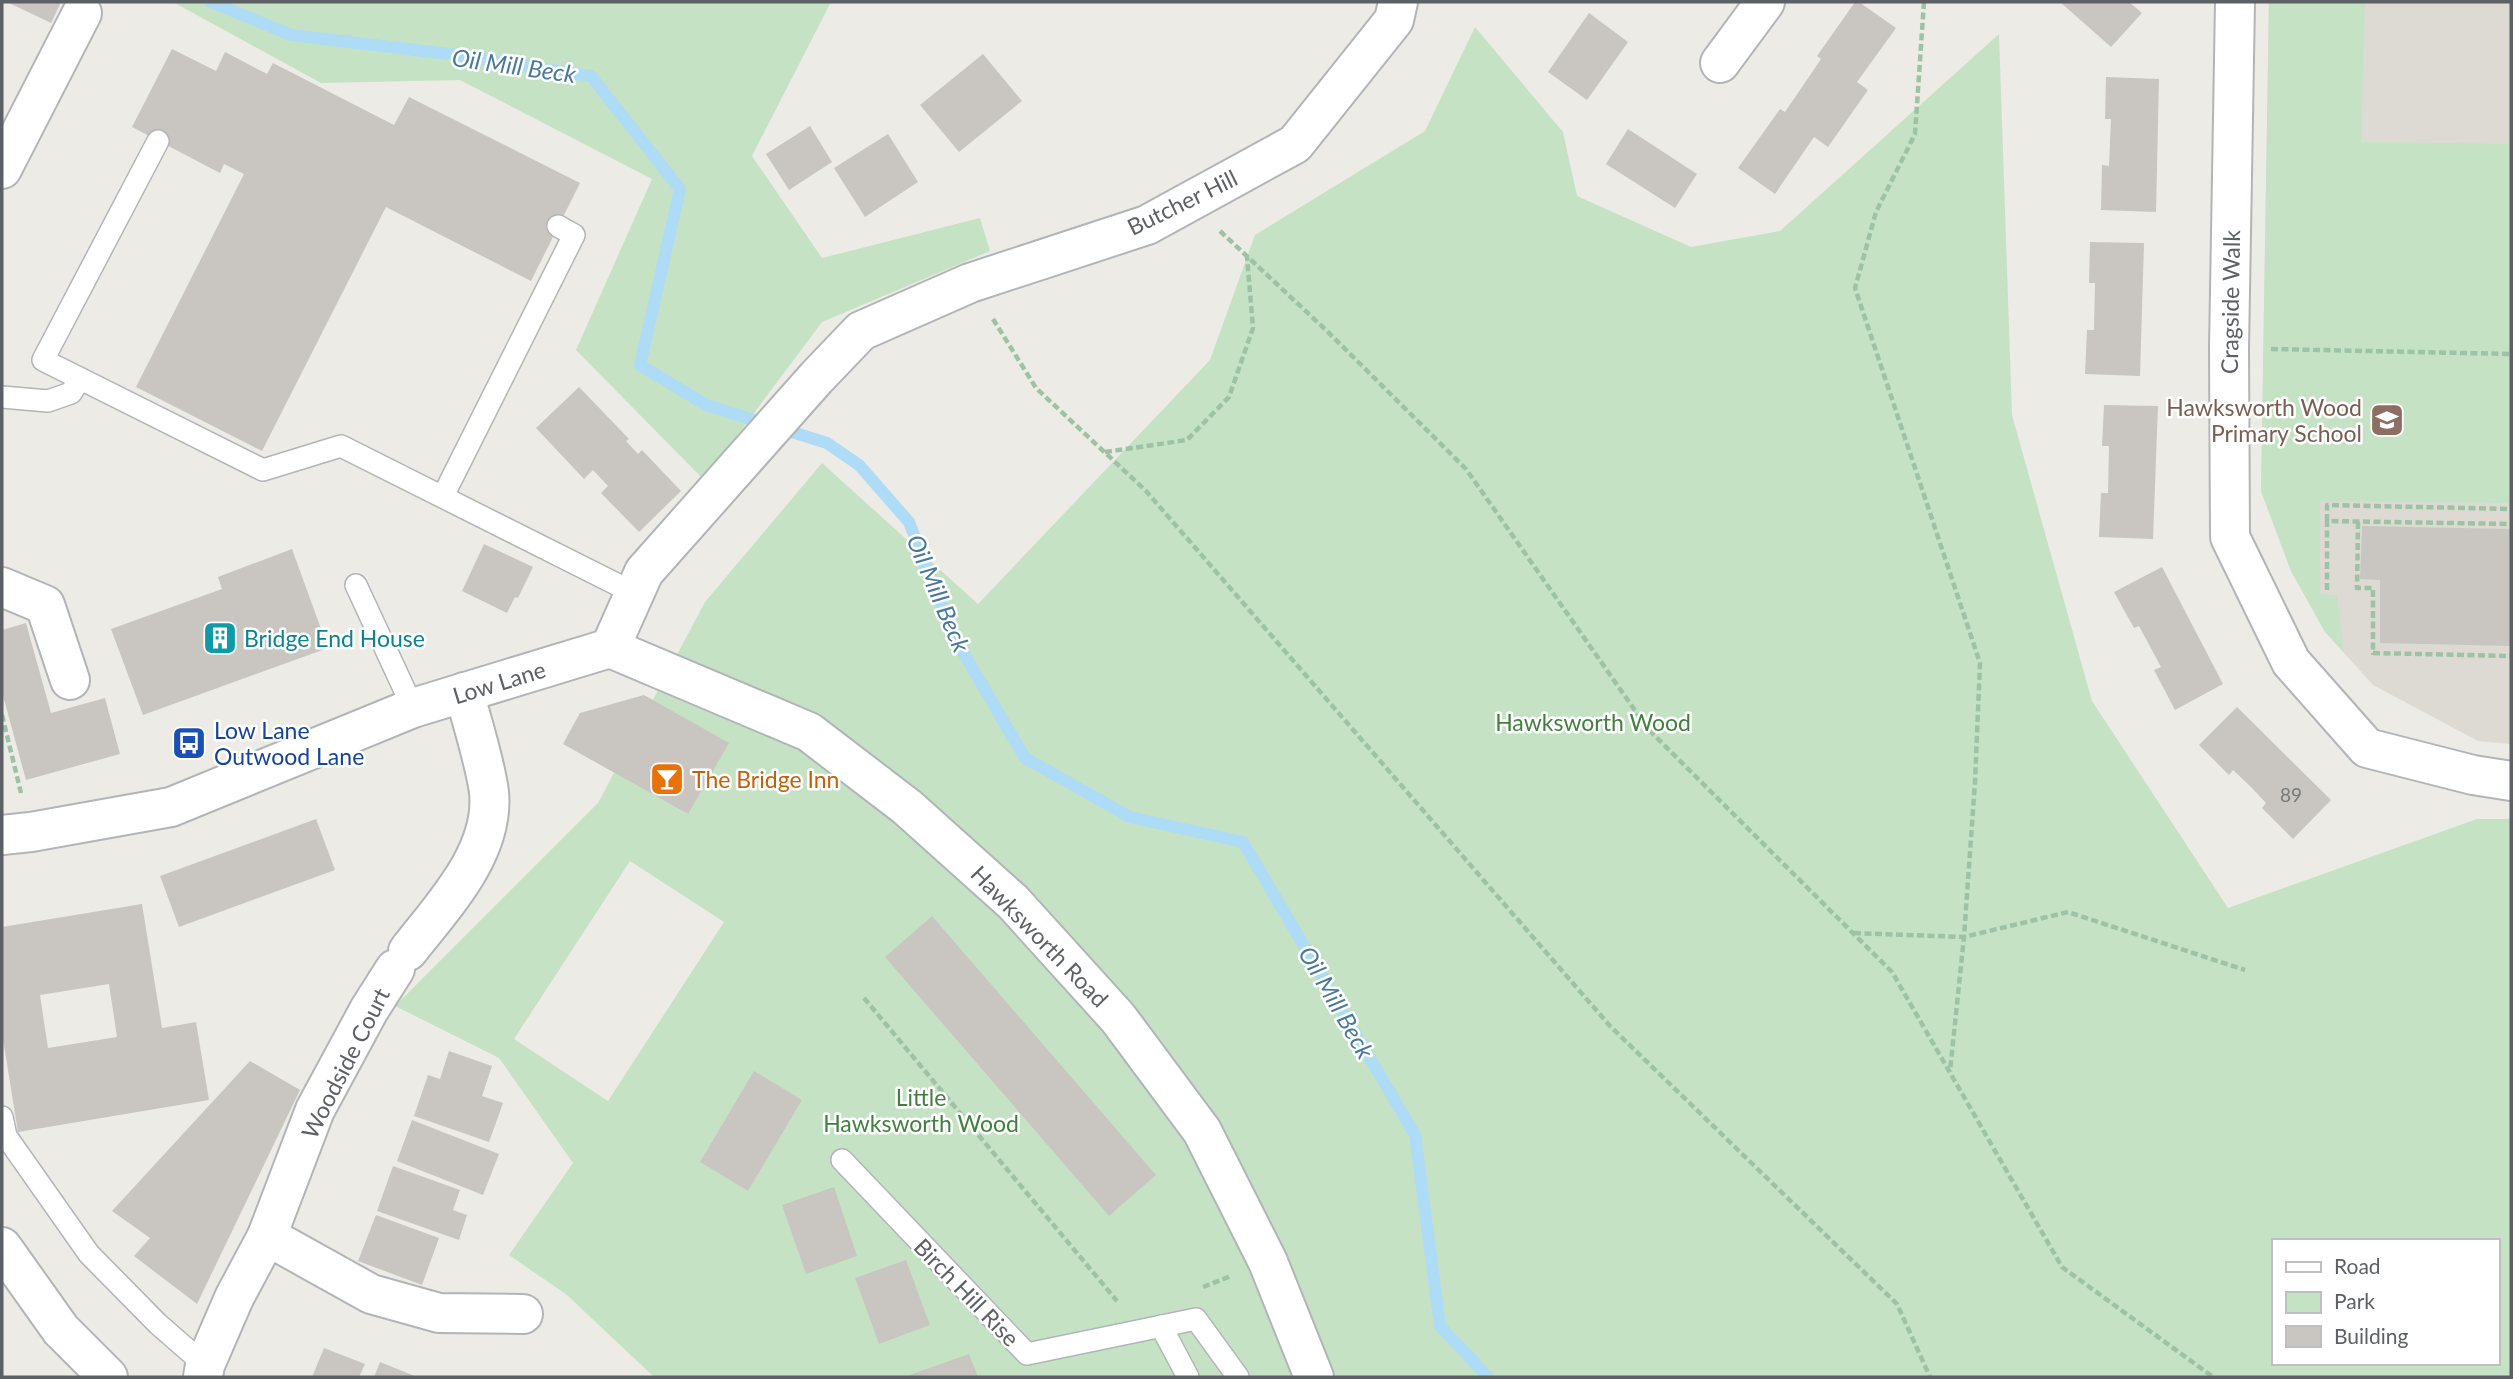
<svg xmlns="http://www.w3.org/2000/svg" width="2513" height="1379" font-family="Lato,sans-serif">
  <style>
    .education { fill: #dddad3 }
    .green { fill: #c6e2c4; fill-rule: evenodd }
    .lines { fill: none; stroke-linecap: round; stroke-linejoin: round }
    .stream { stroke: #aedbf5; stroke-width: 12 }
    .building { fill: #c9c6c2; fill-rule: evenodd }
    .service-casing { stroke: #b2b5b8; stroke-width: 24 }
    .minor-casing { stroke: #b2b5b8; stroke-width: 42 }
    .path { stroke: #9ec2a6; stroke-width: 4.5; stroke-dasharray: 7 3.5; stroke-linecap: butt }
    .service { stroke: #fff; stroke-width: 21 }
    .minor { stroke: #fff; stroke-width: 38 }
    .labels { text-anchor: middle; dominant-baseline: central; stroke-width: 5; stroke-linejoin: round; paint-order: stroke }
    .number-label { font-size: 19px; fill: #787a7c }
    .street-label { font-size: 23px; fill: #5d6064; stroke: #fff }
    .education-label { font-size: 23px; fill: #785e54; stroke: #fff; text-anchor: end }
    .culture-label { font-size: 23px; fill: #0d838f; stroke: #fff; text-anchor: start }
    .park-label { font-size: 23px; fill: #41803f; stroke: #fff }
    .transit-label { font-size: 23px; fill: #164399; stroke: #fff; text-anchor: start }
    .food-label { font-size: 23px; fill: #c56008; stroke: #fff; text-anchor: start }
    .water-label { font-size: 24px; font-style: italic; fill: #49789c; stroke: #fff }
  </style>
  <rect width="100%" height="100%" fill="#edebe5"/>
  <path class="education" d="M2269,2H2511V744L2478,741L2373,685L2325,632L2291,571L2261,491Z"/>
  <g class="green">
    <path d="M173,2H831L752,156L822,258L980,218L990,251L822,322L704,480L576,350L652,179L460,80L321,83Z"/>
    <path d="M2269,2H2365L2361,142L2511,144V503L2320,501V594L2337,595L2344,652L2325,632L2291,571L2261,491Z"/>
    <path d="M1475,27L1563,132L1577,196L1691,247L1780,231L1999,34L2012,415L2092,701L2228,908L2477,819H2511V1377H654L567,1295L509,1255L573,1163L499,1058L395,1006L598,803L705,602L822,463L978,604L1210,360L1255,235L1425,131ZM630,861L724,922L608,1101L514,1039ZM2273,1241H2497V1363H2273Z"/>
  </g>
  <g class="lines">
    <path class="stream" d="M211,2L291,35L457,55L591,76L680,189L640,365L706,405L827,443L859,465L909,522L953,635L1025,758L1130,817L1243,842L1415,1135L1440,1326L1488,1377"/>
  </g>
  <g class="building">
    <path d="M7,2H61L51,23Z"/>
    <path d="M1855,2H1859L1896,28L1857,82L1868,90L1828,147L1814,137L1775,194L1738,168L1780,109L1785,112L1821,59L1817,56Z"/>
    <path d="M2060,2H2129L2142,13L2111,47Z"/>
    <path d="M1589,13L1628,42L1587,100L1548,72Z"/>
    <path d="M172,49L216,71L225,52L267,74L273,63L394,125L409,97L580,183L531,281L386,207L262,451L136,387L244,174L224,164L220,173L132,127Z"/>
    <path d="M983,54L1022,101L959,152L920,105Z"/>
    <path d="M2106,77L2159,79L2156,212L2101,210L2102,165L2109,166L2111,119H2105Z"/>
    <path d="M810,126L832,162L789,190L766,154Z"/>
    <path d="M1628,129L1697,174L1675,208L1606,164Z"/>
    <path d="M888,134L918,182L865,217L834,168Z"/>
    <path d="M2090,242L2144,243L2140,376L2085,374L2087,330H2094L2095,283H2089Z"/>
    <path d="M579,387L629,439L626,441L638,454L642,450L681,491L639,532L601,493L608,486L593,470L584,479L536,428Z"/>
    <path d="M2104,405L2158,406L2153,539L2099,537L2101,493H2108L2109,446H2102Z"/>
    <path d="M2362,526L2511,529V646L2380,643V580L2360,579Z"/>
    <path d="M484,544L533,567L518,598L515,597L507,613L462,591Z"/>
    <path d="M292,549L328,648L143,715L111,629L222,589L218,577Z"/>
    <path d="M2162,567L2223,684L2175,710L2154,670L2161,667L2139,626L2134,628L2114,592Z"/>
    <path d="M26,623L51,713L105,698L120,754L26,780L2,692V630Z"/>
    <path d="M644,695L729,743L688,814L563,744L580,713Z"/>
    <path d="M2237,707L2331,800L2293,839L2262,808L2266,803L2251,787L2233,770L2229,775L2199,745Z"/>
    <path d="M316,819L335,870L179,927L160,876Z"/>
    <path d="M142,904L162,1028L196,1022L209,1100L18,1132L2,1033V927ZM109,984L117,1037L48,1048L40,995Z"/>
    <path d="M932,916L1156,1175L1109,1216L885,957Z"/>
    <path d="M449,1051L492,1066L482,1096L503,1103L489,1142L414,1116L428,1075L440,1079Z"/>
    <path d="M250,1061L300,1090L197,1304L134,1256L150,1238L112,1211Z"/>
    <path d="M754,1071L802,1100L748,1191L700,1162Z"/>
    <path d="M412,1120L499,1154L483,1195L397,1161Z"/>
    <path d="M393,1166L460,1190L453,1210L467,1215L459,1240L377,1211Z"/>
    <path d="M834,1187L857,1256L806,1274L782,1205Z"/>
    <path d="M376,1215L439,1238L422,1285L358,1261Z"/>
    <path d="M906,1260L930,1325L879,1344L855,1278Z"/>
    <path d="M324,1348L365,1364L359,1377H312Z"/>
    <path d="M969,1354L978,1377H904Z"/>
    <path d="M380,1362L417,1377H374Z"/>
  </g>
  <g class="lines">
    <g class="service-casing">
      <g id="service">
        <path d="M158,141L43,360L263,470L341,446L634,593"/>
        <path d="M2,397L48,401L71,393L80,379"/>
        <path d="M443,496L574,235L558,226"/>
        <path d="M356,585L413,708"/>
        <path d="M2,1117L6,1136L89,1254L158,1324L205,1365"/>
        <path d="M842,1160L1027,1354L1196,1319L1238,1377"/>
        <path d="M1161,1326L1188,1377"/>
      </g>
    </g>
    <g class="minor-casing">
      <g id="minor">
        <path d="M2235,2L2229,349L2230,537L2291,662L2367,748L2473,775L2511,781"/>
        <path d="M1720,63L1765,2"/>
        <path d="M2,169L82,13"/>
        <path d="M2,587L45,605L70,680"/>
        <path d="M610,648L809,732L907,807L1013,902L1118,1018L1202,1131L1268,1262L1314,1377"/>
        <path d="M2,835L31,832L171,807L413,708L610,648L644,572L817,377L861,331L970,283L1147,225L1295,144L1394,20L1398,2"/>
        <path d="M408,951C442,907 495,853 489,792C485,762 472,722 464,692"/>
        <path d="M267,1236L371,1294L439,1313L523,1314"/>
        <path d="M2,1247L61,1330L108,1377"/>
        <path d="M203,1377L205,1365L234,1298L267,1236L315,1110L369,1010L395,969"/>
      </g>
    </g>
    <g class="path">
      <path d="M1924,2L1915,134L1876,212L1855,288L1980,663L1975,782L1964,937L1950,1071"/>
      <path d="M1220,231L1327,331L1466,469L1648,729L1892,972L2062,1267L2213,1377"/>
      <path d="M993,319L1036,388L1146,491L1610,1026L1897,1304L1930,1377"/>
      <path d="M2271,349L2511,354"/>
      <path d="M1105,452L1187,440L1229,397L1253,328L1247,257"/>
      <path d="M2327,521V505L2511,509"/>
      <path d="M2358,522L2357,588H2373V653L2511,656"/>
      <path d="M2327,590V521L2511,524"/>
      <path d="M2,715L21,793"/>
      <path d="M1854,933L1964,937L2068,912L2245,970"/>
      <path d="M864,998L1117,1301"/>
      <path d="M1203,1287L1231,1276"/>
    </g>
    <use href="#service" class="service"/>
    <use href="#minor" class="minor"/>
  </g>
  <defs>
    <g id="school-square" transform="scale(1.75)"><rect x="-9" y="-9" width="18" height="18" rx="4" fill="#8d6e63" stroke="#fff"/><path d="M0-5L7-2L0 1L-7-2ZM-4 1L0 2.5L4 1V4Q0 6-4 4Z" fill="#fff"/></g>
    <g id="building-square" transform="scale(1.75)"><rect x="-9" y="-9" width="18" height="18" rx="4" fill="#0f9aa8" stroke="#fff"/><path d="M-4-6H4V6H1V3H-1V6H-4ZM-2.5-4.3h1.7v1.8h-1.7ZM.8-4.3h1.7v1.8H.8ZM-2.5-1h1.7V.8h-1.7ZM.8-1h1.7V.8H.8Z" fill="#fff"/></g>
    <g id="bus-square" transform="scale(1.75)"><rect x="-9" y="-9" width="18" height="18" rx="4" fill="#1a4fb4" stroke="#fff"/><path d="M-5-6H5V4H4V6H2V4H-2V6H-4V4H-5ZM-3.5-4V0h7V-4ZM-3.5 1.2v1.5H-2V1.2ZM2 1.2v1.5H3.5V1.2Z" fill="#fff"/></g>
    <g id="bar-square" transform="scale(1.75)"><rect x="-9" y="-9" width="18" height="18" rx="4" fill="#e8710a" stroke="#fff"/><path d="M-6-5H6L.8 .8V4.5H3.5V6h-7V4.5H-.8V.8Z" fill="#fff"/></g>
  </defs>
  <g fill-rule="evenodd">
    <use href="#school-square" x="2387" y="420"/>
    <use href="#building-square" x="220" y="638"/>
    <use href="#bus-square" x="189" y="743"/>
    <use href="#bar-square" x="667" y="779"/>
  </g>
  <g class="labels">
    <g class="number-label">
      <text x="2291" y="794">89</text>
    </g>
    <g class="street-label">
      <text transform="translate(1182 202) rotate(-26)">Butcher Hill</text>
      <text transform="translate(2230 302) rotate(-89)">Cragside Walk</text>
      <text transform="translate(499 682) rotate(-17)">Low Lane</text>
      <text transform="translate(1040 936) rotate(46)">Hawksworth Road</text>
      <text transform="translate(345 1063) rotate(-63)">Woodside Court</text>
      <text transform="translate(967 1292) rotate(46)">Birch Hill Rise</text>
    </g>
    <g class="education-label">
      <text x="2362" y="407">Hawksworth Wood<tspan x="2362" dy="26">Primary School</tspan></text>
    </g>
    <g class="culture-label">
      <text x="244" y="638">Bridge End House</text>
    </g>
    <g class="park-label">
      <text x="1593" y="722">Hawksworth Wood</text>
      <text x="921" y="1097">Little<tspan x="921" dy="26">Hawksworth Wood</tspan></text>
    </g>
    <g class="transit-label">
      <text x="214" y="730">Low Lane<tspan x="214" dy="26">Outwood Lane</tspan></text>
    </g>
    <g class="food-label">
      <text x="692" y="779">The Bridge Inn</text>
    </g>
    <g class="water-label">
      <text transform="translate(514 65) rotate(8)">Oil Mill Beck</text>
      <text transform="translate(939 593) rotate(67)">Oil Mill Beck</text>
      <text transform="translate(1337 1002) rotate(60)">Oil Mill Beck</text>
    </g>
  </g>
  <rect width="2513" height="1379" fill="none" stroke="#5d6064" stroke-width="7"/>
  <rect x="2272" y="1239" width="228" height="126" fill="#ffffff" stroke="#bebfc1" stroke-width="2"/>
  <rect x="2286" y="1262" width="35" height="10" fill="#ffffff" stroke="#bebfc1" stroke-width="2"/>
  <text x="2334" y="1274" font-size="21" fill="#5d6064">Road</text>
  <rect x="2286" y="1292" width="35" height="21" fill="#c6e2c4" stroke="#bebfc1" stroke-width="2"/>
  <text x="2334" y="1309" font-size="21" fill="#5d6064">Park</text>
  <rect x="2286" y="1326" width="35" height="21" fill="#c9c6c2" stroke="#bebfc1" stroke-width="2"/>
  <text x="2334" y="1344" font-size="21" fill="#5d6064">Building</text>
</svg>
